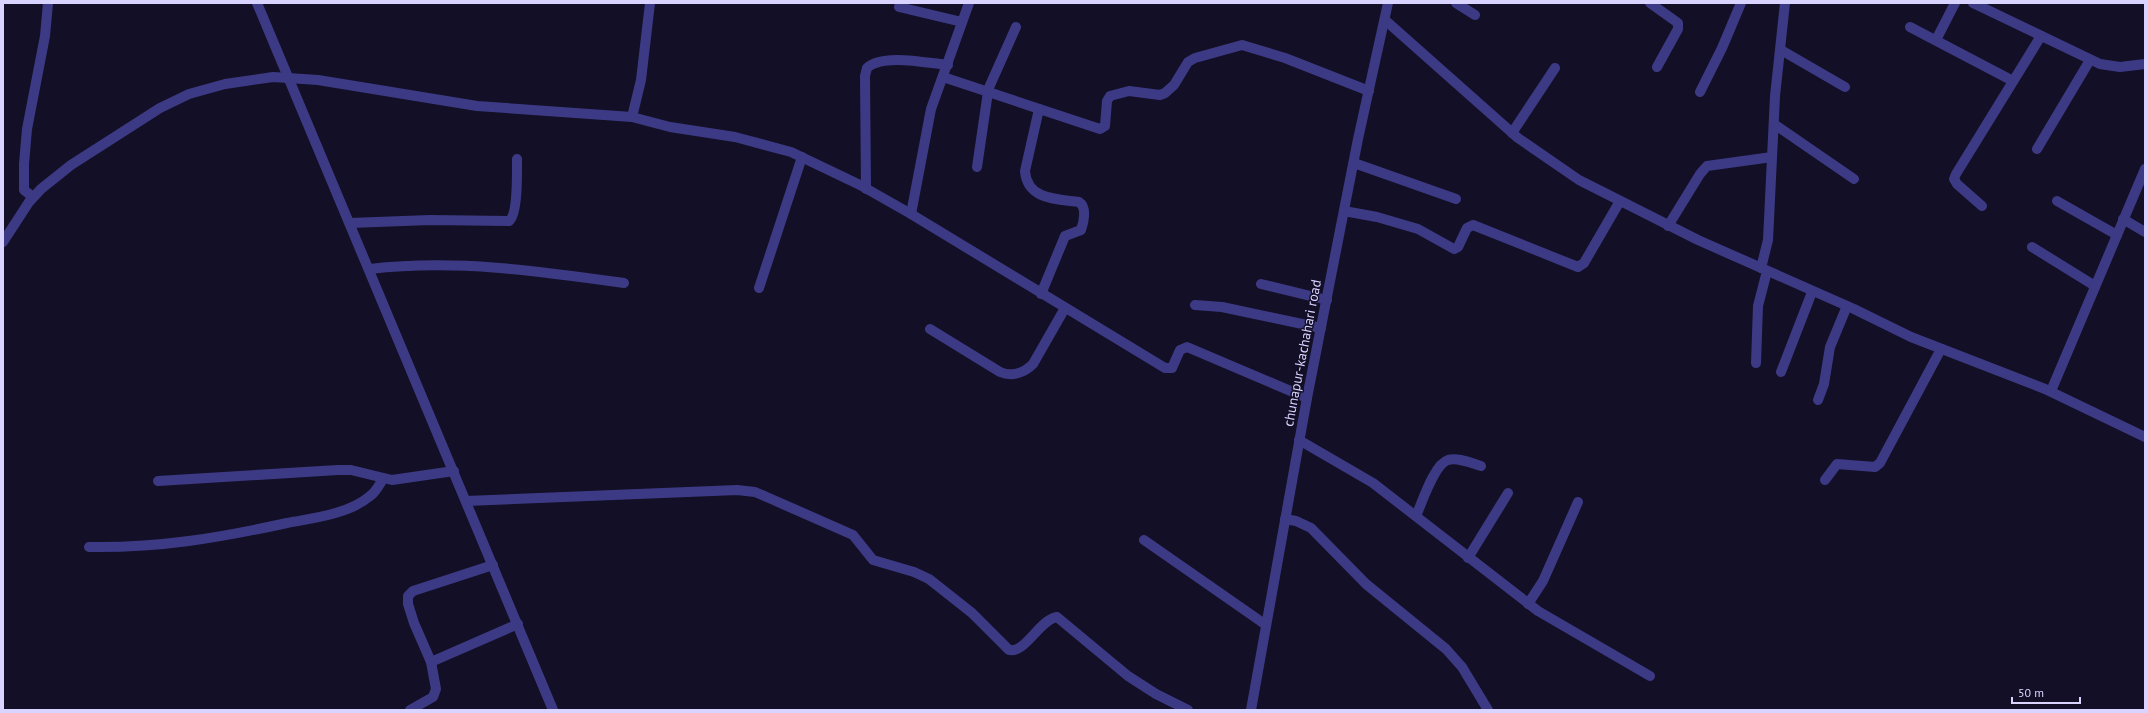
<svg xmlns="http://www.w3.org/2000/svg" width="2148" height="713" font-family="'PT Sans',sans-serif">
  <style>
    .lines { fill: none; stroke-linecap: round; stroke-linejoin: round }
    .street { stroke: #3d3a85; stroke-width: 10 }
    .labels { text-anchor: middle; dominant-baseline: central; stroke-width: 3; stroke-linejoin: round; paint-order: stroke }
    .street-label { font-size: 14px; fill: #d9d4ff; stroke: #130f26 }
  </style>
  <rect width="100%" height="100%" fill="#130f26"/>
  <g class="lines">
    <g class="street">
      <path d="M257,3L553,710"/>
      <path d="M1456,3L1475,15"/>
      <path d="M1650,3L1678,23V29L1657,67"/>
      <path d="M1973,3L2100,64L2120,67L2145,64"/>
      <path d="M899,7L962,22"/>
      <path d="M1385,20L1518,138L1579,180L1698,240L1854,309L1911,337L2045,389L2145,437"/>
      <path d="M1910,27L2013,81"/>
      <path d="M1936,40L1955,3"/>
      <path d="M1781,50L1845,87"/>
      <path d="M943,77L1100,129L1105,126L1107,101L1110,96L1129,91L1160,95L1165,93L1174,85L1188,62L1195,58L1242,45L1285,58L1369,91"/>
      <path d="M987,92L1016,27"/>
      <path d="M1700,92L1722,48L1741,3"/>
      <path d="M1039,109L1025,171C1027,200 1057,199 1079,202C1087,207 1084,222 1081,230L1065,236L1041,294"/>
      <path d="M632,117L641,80L650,3"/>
      <path d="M1774,124L1854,179"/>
      <path d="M1512,133L1555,68"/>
      <path d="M2037,149L2090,60"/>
      <path d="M1354,163L1456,199"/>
      <path d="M977,167L988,92"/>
      <path d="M866,189L865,76L867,68C882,53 927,63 948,65"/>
      <path d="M33,197L24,190V164L27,129L45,36L48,3"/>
      <path d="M2057,201L2117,235"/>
      <path d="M1982,206L1957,184L1954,179L1956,174L2041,36"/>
      <path d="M1344,211L1377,217L1418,229L1454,249L1458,247L1467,228L1473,225L1578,267L1584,263L1620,201"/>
      <path d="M911,214L931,109L969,3"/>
      <path d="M2123,219L2145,232"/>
      <path d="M350,223L430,220L509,221C518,215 517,171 517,159"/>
      <path d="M1668,226L1700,174L1707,166L1772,157"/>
      <path d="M3,242L29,202L41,189L71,165L160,108L189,94L225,84L273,77L318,80L477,106L632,117L670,127L735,137L791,152L860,185L911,214L1165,368H1172L1180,350L1187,347L1307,398"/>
      <path d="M2032,247L2095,286"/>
      <path d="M1761,268L1768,240L1775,96L1785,3"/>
      <path d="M370,269C455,259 539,271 624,283"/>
      <path d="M1261,284L1327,300"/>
      <path d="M759,288L802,157"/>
      <path d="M1195,305L1222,307L1321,328"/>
      <path d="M930,329L1000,372C1012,377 1024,373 1033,364L1065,308"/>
      <path d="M1756,363L1758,306L1767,271"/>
      <path d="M1781,372L1812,292"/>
      <path d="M2051,391L2145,169"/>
      <path d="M1818,400L1824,384L1830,347L1847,306"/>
      <path d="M1299,440L1373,483L1538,611L1650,676"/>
      <path d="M1825,480L1837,464L1875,467L1880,463L1941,349"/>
      <path d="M158,481L338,470H351L392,480L454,471"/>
      <path d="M466,501L737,490L755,492L769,498L853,535L873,560L914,572L929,579L972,613L1009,650C1025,654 1040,619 1057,617L1128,676L1156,694L1188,710"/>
      <path d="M1416,516C1422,503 1434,464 1448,460C1457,457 1471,463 1481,466"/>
      <path d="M1285,519L1296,521L1311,528L1366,584L1446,649L1462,667L1488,710"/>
      <path d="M1144,540L1266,625"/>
      <path d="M89,547C160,548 218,538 287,523C314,518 349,514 370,496C376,492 379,485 383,479"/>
      <path d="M1468,558L1508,493"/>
      <path d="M1528,604L1543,581L1578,502"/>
      <path d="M431,662L518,624"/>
      <path d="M410,710L433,697L436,689L431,662L414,623L408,604V596L413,591L493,565"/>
      <path d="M1251,710L1307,398L1358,139L1388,3"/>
    </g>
  </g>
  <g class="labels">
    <g class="street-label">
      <text transform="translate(1302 353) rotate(-79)">chunapur-kachahari road</text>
    </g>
  </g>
  <rect width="2148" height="713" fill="none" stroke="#d9d4ff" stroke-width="8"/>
  <path d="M2012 697v6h68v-6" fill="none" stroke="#d9d4ff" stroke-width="2"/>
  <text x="2018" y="697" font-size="12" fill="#d9d4ff" stroke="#130f26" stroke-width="3" paint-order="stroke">50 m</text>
</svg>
